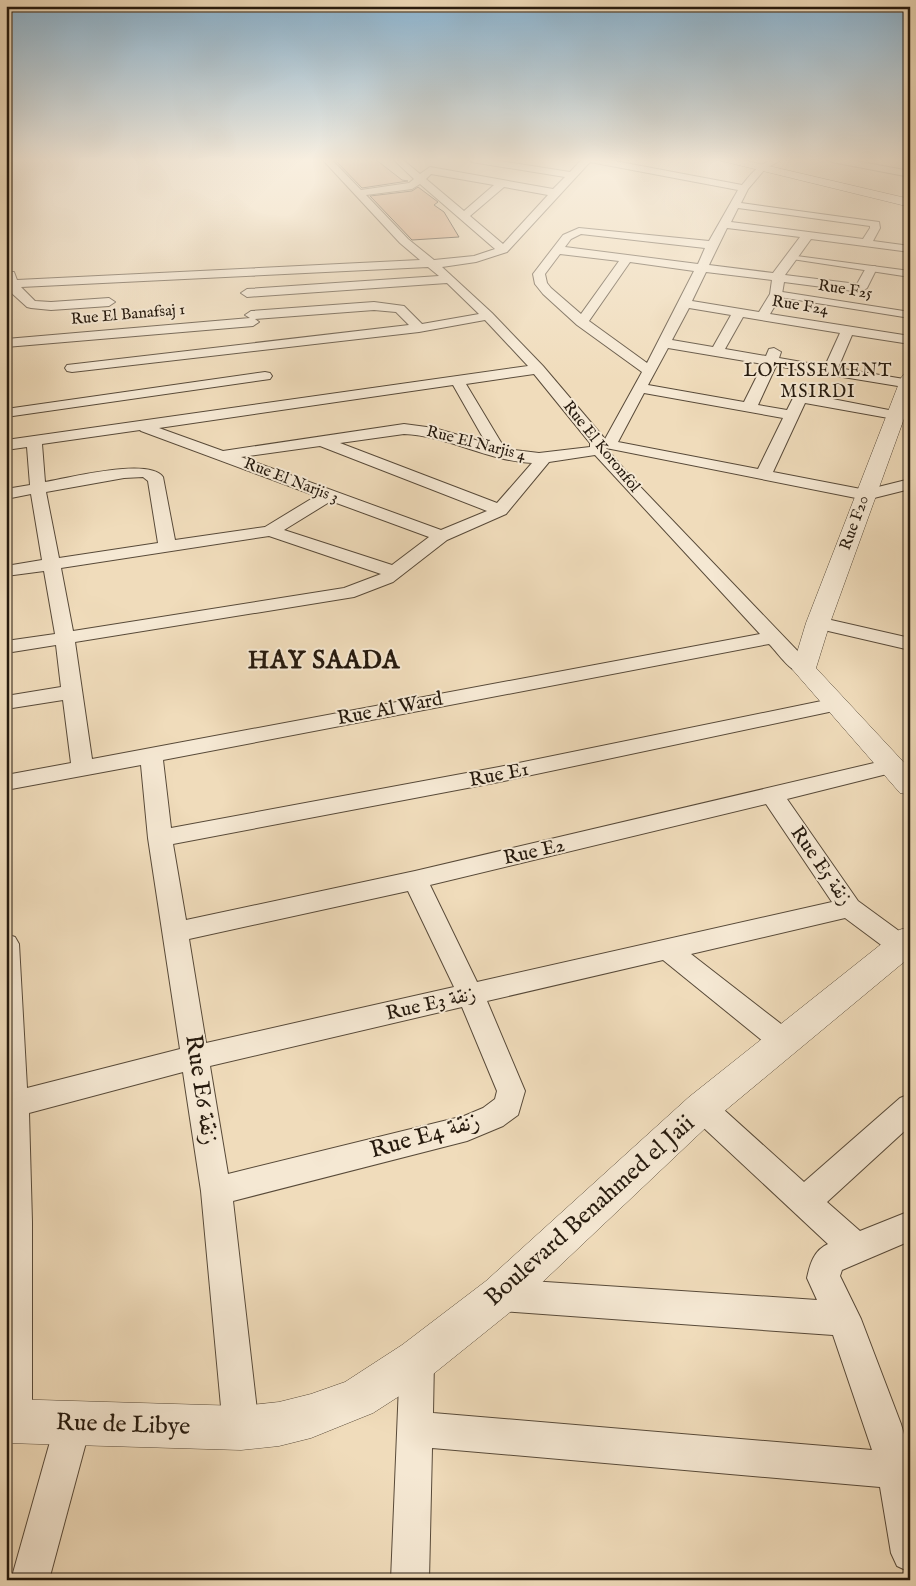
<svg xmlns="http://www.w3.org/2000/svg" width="916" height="1586" font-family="'IM FELL English',Amiri,serif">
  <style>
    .building { fill: #e1b08a; stroke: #261a0e }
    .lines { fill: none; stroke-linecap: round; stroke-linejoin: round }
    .pedestrian-casing { stroke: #584a39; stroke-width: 2 }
    .minor-casing { stroke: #584a39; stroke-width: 2 }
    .tertiary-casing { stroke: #584a39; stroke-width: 1 }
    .secondary-casing { stroke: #261a0e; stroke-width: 1 }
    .pedestrian { fill: #f5e8d3; fill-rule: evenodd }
    .minor { fill: #f5e8d3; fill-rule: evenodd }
    .tertiary { fill: #f5e8d3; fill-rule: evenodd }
    .secondary { fill: #f5e8d3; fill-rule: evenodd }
    .labels { text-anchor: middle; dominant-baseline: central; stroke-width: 4; stroke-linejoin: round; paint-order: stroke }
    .far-street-label { font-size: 16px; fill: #261a0e; stroke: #f5e8d3 }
    .far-neighbourhood-label { font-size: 18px; letter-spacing: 1px; fill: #261a0e; stroke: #f5e8d3 }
    .street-label { font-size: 20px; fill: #261a0e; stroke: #f5e8d3 }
    .near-street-label { font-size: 24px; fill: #261a0e; stroke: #f5e8d3 }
    .district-label { font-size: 25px; font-weight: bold; letter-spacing: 1px; fill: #261a0e; stroke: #f5e8d3 }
  </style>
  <rect width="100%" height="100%" fill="#f0dcbb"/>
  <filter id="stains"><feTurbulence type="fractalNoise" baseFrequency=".004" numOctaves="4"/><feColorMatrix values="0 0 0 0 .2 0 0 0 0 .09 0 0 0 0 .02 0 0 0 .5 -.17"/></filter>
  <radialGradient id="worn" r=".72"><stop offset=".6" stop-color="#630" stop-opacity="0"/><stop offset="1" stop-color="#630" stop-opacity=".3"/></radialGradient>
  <g class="building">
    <path d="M375,159L402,180L408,181L362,188L335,160Z"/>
    <path d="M418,187L438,202L434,205L444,212L459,237L412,240L370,196L412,191Z"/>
  </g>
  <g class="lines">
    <g class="pedestrian-casing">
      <g id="pedestrian">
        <path d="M789,255L910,271V277L792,259H789Z"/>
        <path d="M776,291L910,312V318L773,296V292Z"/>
      </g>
    </g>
    <g class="minor-casing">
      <g id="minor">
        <path d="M322,159H331L361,190L409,183L414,179L393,159H402L420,174L430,167L553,189L565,177L472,162L467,159H487L570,172L582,159H604L742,185C754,170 763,159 783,159L765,169L748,189L741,203L879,222L880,228L873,241L910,246V252L811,239L785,275L857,284L867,266H875L877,268L867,288L861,292L784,282L782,294L770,314L910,336V344L852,335L838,368L910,380V388L776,366L758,405L787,410L794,396L807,394L894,411L901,415L894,419L805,403L773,472L866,490L910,479V489L866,500L606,448L629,475L811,665L814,669L811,673C793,678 781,656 769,644L163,760L171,828L499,767L836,698L843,699L846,704L843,709L499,782L173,844L186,920L415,871L891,759L899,761L902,766L899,771L787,799L858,901L910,939V953L901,956L892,953L845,918L691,954L794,1034L798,1042L794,1050L784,1054L774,1050L663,960L487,1001L525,1091L518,1115L503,1126L467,1141L233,1201L259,1428L254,1441L241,1446L228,1441L223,1428L201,1191L183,1072L29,1113L32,1222V1421L27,1434L14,1439L6,1436V934L15,937L19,944L27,1088L180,1049L148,838L141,765L6,790V775L71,763L63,700L6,709V696L61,687L56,645L6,653V641L55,634L44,571L6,576V566L42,560L31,494L6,499V489L30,485L27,447L6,450V440L528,366L485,320L419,332L72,372L67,371L65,368L67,365L409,325L396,312L374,310L255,319L259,322L253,326L6,347V339L250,318L245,315L251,311L374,302L404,306L422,324L479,314L447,283L247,297L241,293L247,289L439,276L428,267L21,287L35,301L51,302L109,298L115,302L109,306L51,310L31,308L27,307L6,288V272H14L17,280L420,260L400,243ZM590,162L738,190L709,241L579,228L563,235L533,274L535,284L543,294L577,325L642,372L605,439L543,366L492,313L442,267L476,262L507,252ZM431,174L494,185L464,211L426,179ZM420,184L495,249L474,256L434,260L408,239L366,195L412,189ZM504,187L548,195L503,244L470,216ZM738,208L870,226V228L863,239L731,222ZM727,228L800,237L773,273L709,265ZM581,234L705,248L698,264L565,247L571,239ZM560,254L619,261L581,314L551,288L547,283L545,274ZM630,262L694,271L647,363L589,321ZM706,272L772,280L770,294L759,312L692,301ZM689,308L731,315L713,347L672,340ZM743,317L840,333L825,366L779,358L781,352L774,348L769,349L766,356L725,349ZM668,348L763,364L744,402L648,385ZM534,374L590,443V447L539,453L505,449L466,384ZM453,385L486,443L434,428L404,424L223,451L159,428ZM644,393L783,418L758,469L618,442ZM140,430L141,431L316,496L265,527L175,540L163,477C149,457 69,478 45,482L42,444ZM404,434C448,436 488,461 532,463L497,503L340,443ZM320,446L487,511L441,530L241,457ZM595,455L760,634L92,759L75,642L354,597L393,582L447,540L506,514L549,462ZM143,477L148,481L158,543L59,558L46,492L124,478ZM331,501L429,537L392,565L284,530ZM269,536L381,574L344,588L73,631L61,568ZM766,804L832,902L477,982L430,885ZM408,891L454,987L206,1043L189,939ZM462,1007L497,1091L495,1099L483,1108L464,1116L228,1174L210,1066Z"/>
        <path d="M827,159H845L910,171V177L832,162Z"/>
        <path d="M265,372L270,373L272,376L270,379L6,417V409Z"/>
        <path d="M818,617L910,638V650L811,627L809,623L811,619Z"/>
        <path d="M910,1094V1126L827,1202L860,1231L910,1211V1241L842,1270L840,1276L861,1319L901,1424L910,1455V1572L897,1566L891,1553L880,1487L432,1448L429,1580H391L400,1360L405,1348L417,1343L429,1348L434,1360L433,1413L872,1450L833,1335L500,1311L488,1307L484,1295L488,1283L500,1279L817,1300L807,1278C810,1264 814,1250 828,1244L692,1117L688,1108L692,1099L702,1095L712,1099L804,1182L900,1098Z"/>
        <path d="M73,1406L86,1411L91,1424L49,1580H11L55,1424L60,1411Z"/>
      </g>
    </g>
    <g class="tertiary-casing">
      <g id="tertiary">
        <path d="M910,373V402L830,623L816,668L910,769V795L900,793L792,669L806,623L901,378L904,374Z"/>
        <path d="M910,927V957L715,1119L514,1309L432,1375L373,1413L358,1419L311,1438L279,1446L241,1450L6,1443V1399L241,1406L279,1402L311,1394L345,1382L402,1345L486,1281L689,1097L899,930Z"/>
      </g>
    </g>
    <g class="secondary-casing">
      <g id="secondary">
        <path d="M6,159H15L10,166L6,167Z"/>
        <path d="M720,159H739L910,199V207L722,161Z"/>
      </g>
    </g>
    <use href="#pedestrian" class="pedestrian"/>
    <use href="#minor" class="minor"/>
    <use href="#tertiary" class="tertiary"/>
    <use href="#secondary" class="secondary"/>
  </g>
  <linearGradient id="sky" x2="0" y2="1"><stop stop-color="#8ab6d5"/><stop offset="0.42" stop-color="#f8efe0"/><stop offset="1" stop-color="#f8efe0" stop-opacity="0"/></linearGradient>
  <rect width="916" height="381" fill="url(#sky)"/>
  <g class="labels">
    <g class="far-street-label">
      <text transform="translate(845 290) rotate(9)">Rue F25</text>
      <text transform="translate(800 306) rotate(9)">Rue F24</text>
      <text transform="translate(128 315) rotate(-5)">Rue El Banafsaj 1</text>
      <text transform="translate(476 444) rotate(14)">Rue El Narjis 4</text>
      <text transform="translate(601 447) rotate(51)">Rue El Koronfol</text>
      <text transform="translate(291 481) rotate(21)">Rue El Narjis 3</text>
      <text transform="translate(855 523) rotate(-70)">Rue F20</text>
    </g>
    <g class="far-neighbourhood-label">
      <text x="818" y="371">LOTISSEMENT<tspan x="818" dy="21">MSIRDI</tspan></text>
    </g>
    <g class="street-label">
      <text transform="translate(390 709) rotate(-11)">Rue Al Ward</text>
      <text transform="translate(499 775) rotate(-11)">Rue E1</text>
      <text transform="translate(534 852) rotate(-13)">Rue E2</text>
      <text transform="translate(821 866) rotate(55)">Rue E5 زنقة</text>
      <text transform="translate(431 1004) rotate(-13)">Rue E3 زنقة</text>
    </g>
    <g class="near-street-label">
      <text transform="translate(201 1090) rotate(81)">Rue E6 زنقة</text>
      <text transform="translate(425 1136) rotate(-16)">Rue E4 زنقة</text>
      <text transform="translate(590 1211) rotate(-42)">Boulevard Benahmed el Jaii</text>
      <text transform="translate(123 1425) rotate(2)">Rue de Libye</text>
    </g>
    <g class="district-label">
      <text x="324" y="661">HAY SAADA</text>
    </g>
  </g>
  <rect width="916" height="1586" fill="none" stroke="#f0dcbb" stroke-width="25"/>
  <rect x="8" y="8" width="901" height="1571" fill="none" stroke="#261a0e" stroke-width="2.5"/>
  <rect x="12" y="12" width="891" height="1561" fill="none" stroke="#261a0e"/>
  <rect width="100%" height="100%" filter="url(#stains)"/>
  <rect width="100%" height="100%" fill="url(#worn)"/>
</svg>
